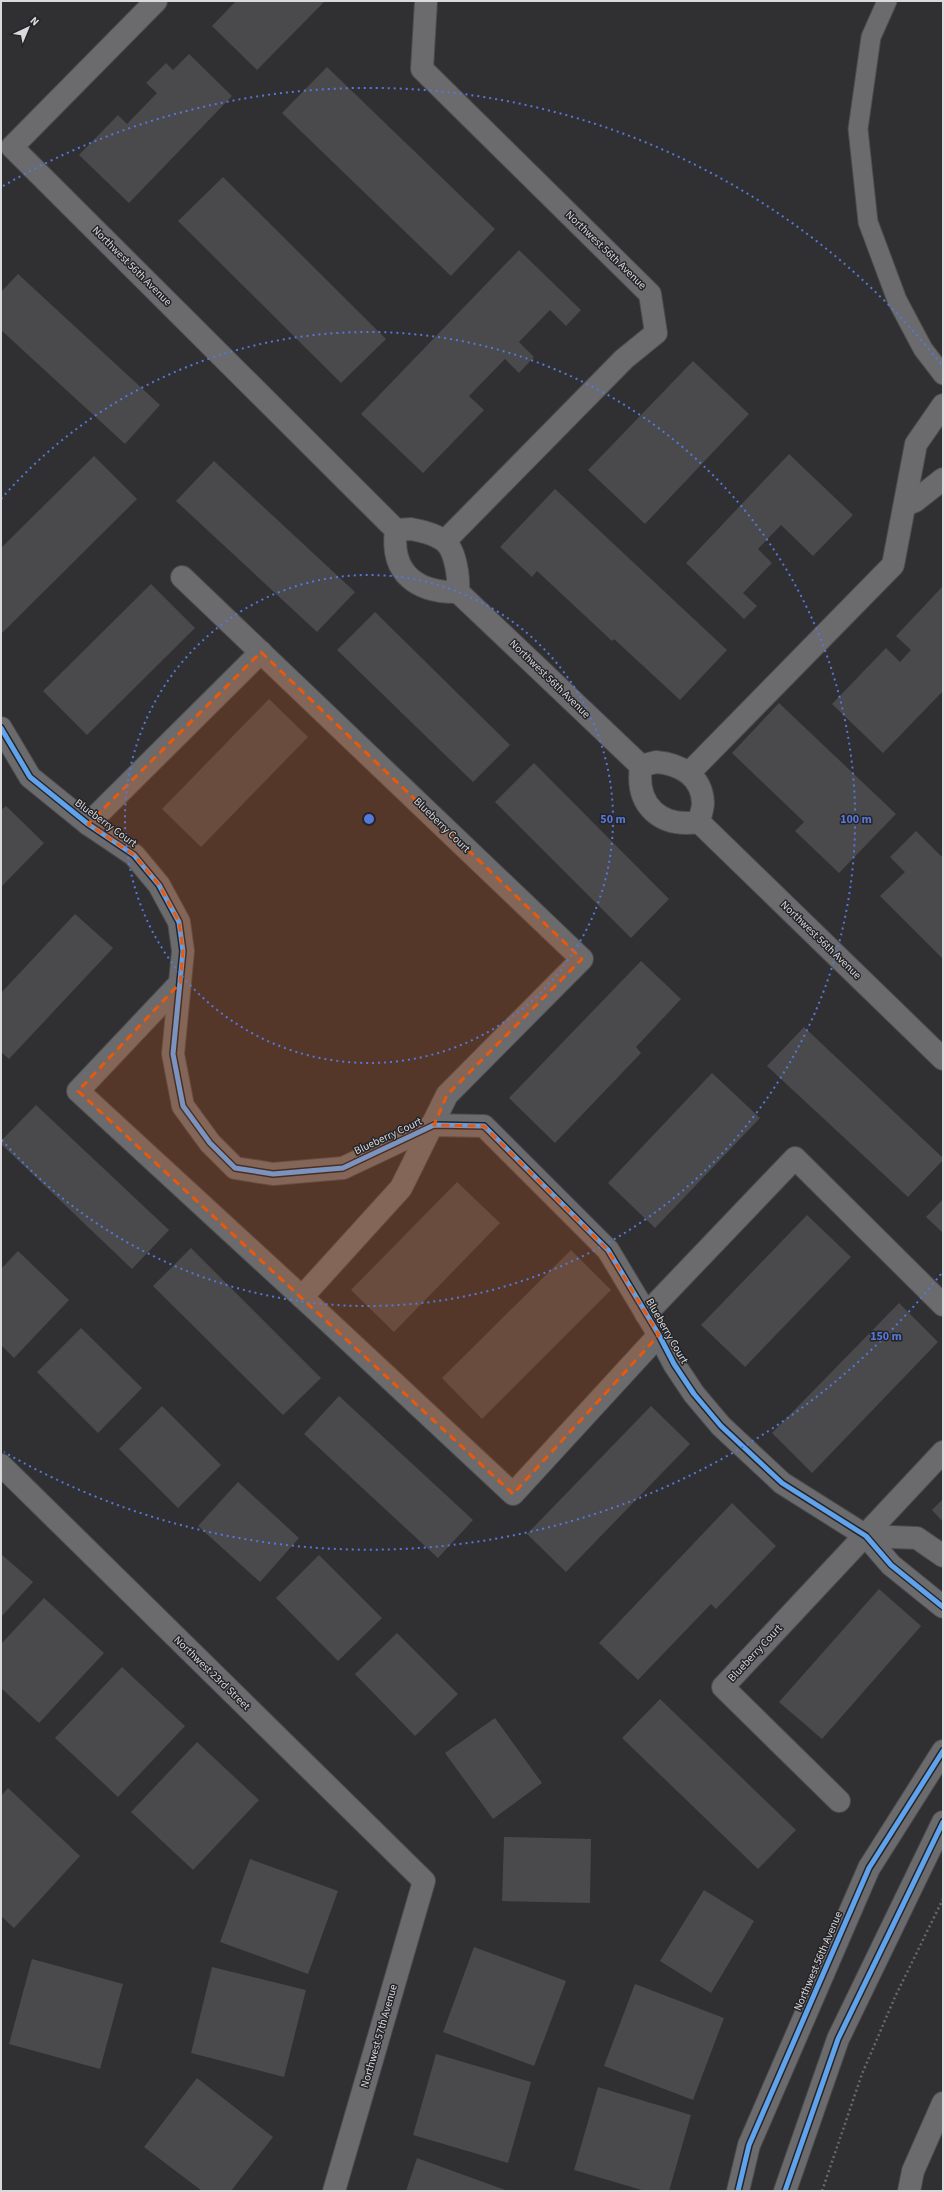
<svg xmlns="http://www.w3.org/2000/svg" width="944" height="2192" font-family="'Source Sans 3',sans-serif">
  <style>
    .building { fill: #4a494b }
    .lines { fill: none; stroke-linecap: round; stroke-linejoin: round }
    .service-casing { stroke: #4b4a4c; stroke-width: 21 }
    .minor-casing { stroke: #4b4a4c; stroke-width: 24 }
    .tertiary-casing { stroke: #4b4a4c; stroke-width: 24 }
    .path { stroke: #69686a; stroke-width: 2.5; stroke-dasharray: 2 3; stroke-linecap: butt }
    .service { stroke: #6b6a6c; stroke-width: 19 }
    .minor { stroke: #6b6a6c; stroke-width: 22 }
    .tertiary { stroke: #6b6a6c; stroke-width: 22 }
    .cycleway-casing { stroke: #252428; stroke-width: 8 }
    .cycleway { stroke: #60a3ed; stroke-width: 5 }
    .marked { fill: #e8590c; fill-opacity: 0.2; stroke: #e8590c; stroke-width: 3; stroke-dasharray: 8 5; stroke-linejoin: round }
    .ring { fill: none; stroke: #5678d9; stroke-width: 2; stroke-dasharray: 2 4 }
    .labels { text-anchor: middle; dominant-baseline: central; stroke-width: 3; stroke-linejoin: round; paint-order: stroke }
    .street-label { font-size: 11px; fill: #dadadc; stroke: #252428 }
    .centre { fill: #5678d9; stroke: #252428; stroke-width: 2 }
    .ring-label { font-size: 12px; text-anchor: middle; font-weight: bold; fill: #5678d9; stroke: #252428; stroke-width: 3; stroke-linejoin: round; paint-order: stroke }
  </style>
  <rect width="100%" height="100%" fill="#302f31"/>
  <g class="building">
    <path d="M236,1H325L257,70L212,26Z"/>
    <path d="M189,54L232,96L129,203L79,155L118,115L127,124L157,93L146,83L166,63L173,70Z"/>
    <path d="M327,67L495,229L451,276L282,113Z"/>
    <path d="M223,177L386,339L341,383L178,221Z"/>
    <path d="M519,250L581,310L566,326L550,310L519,342L534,357L519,373L505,359L469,396L484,410L423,473L361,414Z"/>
    <path d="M18,274L160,405L125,444L1,330V292Z"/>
    <path d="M693,361L749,414L645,524L588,470Z"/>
    <path d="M789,454L853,515L813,556L781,525L758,549L772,563L743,593L757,606L744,619L686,563Z"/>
    <path d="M94,456L137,499L1,634V548Z"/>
    <path d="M214,461L355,592L317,632L176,501Z"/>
    <path d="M555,489L727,650L680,700L614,639L612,641L537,571L532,577L500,547Z"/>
    <path d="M151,584L195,628L87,735L43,691Z"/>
    <path d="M943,586V691L883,753L832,704L886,648L900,662L911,650L896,636Z"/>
    <path d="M375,612L510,745L473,782L337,650Z"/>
    <path d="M269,699L308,737L201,847L162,809Z"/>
    <path d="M779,703L896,814L839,873L795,831L804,822L732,753Z"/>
    <path d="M534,763L669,899L631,938L495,802Z"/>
    <path d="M6,806L44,843L1,887V810Z"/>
    <path d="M916,831L943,858V959L880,896L905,872L890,857Z"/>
    <path d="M75,914L113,948L9,1059L1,1052V993Z"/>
    <path d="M641,961L681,999L636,1047L641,1053L555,1143L509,1098Z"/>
    <path d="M804,1027L943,1158V1160L908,1197L767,1066Z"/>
    <path d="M712,1073L760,1118L655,1228L608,1183Z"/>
    <path d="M36,1105L169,1230L132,1269L1,1144V1141Z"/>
    <path d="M457,1182L500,1223L394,1332L351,1290Z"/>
    <path d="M943,1199V1233L926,1217Z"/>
    <path d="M807,1215L851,1257L745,1367L701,1325Z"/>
    <path d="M191,1248L321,1378L283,1415L153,1286Z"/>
    <path d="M571,1250L611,1290L482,1419L442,1378Z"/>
    <path d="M18,1251L69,1300L14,1358L1,1345V1269Z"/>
    <path d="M899,1303L938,1342L812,1473L772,1433Z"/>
    <path d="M81,1328L142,1388L98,1433L37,1372Z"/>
    <path d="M339,1396L473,1520L438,1558L304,1434Z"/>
    <path d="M162,1406L221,1465L178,1508L119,1449Z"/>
    <path d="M651,1406L690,1444L566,1572L527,1534Z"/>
    <path d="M238,1482L299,1538L260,1582L198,1526Z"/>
    <path d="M943,1499V1522L932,1510Z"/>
    <path d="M732,1503L776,1546L716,1609L711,1604L638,1680L599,1643Z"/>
    <path d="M1,1554L33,1582L1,1617Z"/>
    <path d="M319,1555L382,1618L338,1661L276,1598Z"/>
    <path d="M879,1589L921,1626L822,1739L779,1702Z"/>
    <path d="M44,1598L104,1653L39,1723L1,1688V1644Z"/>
    <path d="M397,1633L458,1694L415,1736L355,1674Z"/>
    <path d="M122,1667L185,1726L118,1797L55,1738Z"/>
    <path d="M660,1699L796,1830L758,1869L622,1738Z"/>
    <path d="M495,1718L542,1783L493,1819L445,1753Z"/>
    <path d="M197,1742L259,1800L193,1870L131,1812Z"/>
    <path d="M8,1788L80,1856L14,1928L1,1916V1796Z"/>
    <path d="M504,1837L591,1839L590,1903L502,1901Z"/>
    <path d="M250,1859L338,1891L308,1974L220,1942Z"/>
    <path d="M704,1890L754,1921L711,1993L660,1961Z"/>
    <path d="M474,1947L566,1981L534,2066L443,2032Z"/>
    <path d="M32,1959L123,1984L100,2069L9,2044Z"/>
    <path d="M212,1967L306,1990L284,2077L191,2053Z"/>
    <path d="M635,1984L724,2018L693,2100L604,2066Z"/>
    <path d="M436,2054L531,2082L508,2163L413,2135Z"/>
    <path d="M197,2078L273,2137L231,2191H202L144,2147Z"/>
    <path d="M598,2087L691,2115L669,2191H645L574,2170Z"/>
    <path d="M417,2158L508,2191H406Z"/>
  </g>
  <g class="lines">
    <g class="service-casing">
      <path id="service" d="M887,1L871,37L858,129L868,222L897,300L923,349L943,375"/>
    </g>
    <g class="minor-casing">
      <g id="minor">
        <path d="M156,1L12,147L396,530"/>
        <path d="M426,1L422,69L650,294L656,333L624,359L445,541"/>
        <path d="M906,505L915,501L943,479"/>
        <path d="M411,529C422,531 434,534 443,540C456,549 459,578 458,592C418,593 390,574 396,530Z"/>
        <path d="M182,577L582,959L447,1095L401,1188L302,1297"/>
        <path d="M458,592L641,766"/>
        <path d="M1,728L30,777L88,824L134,855L159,885L179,922L183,951L173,1054L183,1106L210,1143L235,1168L273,1174L343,1168L434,1125L484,1126L608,1250L659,1335L674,1364L694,1394L721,1426L782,1483L866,1536L891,1565L943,1607"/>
        <path d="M656,762C680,764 702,776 703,803C703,809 700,816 699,822C661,828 635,806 641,766Z"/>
        <path d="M689,773L893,565L916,444L943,405"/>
        <path d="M699,822L943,1059"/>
        <path d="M88,824L261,652"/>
        <path d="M180,983L78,1091L317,1311L513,1494L659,1335"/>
        <path d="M646,1314L795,1158L943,1305"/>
        <path d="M1,1465L424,1881L334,2191"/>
        <path d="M866,1536L917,1538L943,1556"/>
        <path d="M839,1801L723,1687L943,1452"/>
        <path d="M909,2191L913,2171L943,2103"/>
      </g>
    </g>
    <g class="tertiary-casing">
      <g id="tertiary">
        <path d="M738,2191L749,2145L869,1868L943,1751"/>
        <path d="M785,2191L838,2039L943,1822"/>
      </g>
    </g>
    <path class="path" d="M822,2191L862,2074L895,1997L943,1899"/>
    <use href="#service" class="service"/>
    <use href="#minor" class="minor"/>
    <use href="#tertiary" class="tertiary"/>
    <g class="cycleway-casing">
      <g id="cycleway">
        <path d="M1,728L30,777L88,824L134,855L159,885L179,922L183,951L173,1054L183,1106L210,1143L235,1168L273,1174L343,1168L434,1125L484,1126L608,1250L659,1335L674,1364L694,1394L721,1426L782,1483L866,1536L891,1565L943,1607"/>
        <path d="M738,2191L749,2145L869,1868L943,1751"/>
        <path d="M785,2191L838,2039L943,1822"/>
      </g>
    </g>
    <use href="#cycleway" class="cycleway"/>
  </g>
  <path class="marked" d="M261,652L582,959L447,1095L434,1125L484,1126L608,1250L659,1335L513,1494L78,1091L180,983L183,951L179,922L159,885L134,855L88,824Z"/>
  <g class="ring">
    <circle cx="369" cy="819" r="244"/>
    <path d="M1 499A487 487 0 1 1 1 1139"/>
    <path d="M941 1274A731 731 0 0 1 4 1452M3 186A731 731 0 0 1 941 364"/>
  </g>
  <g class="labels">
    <g class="street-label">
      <text transform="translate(606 250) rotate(44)">Northwest 56th Avenue</text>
      <text transform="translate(132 266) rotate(45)">Northwest 56th Avenue</text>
      <text transform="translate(550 679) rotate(44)">Northwest 56th Avenue</text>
      <text transform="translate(106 823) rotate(36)">Blueberry Court</text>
      <text transform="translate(442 825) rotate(44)">Blueberry Court</text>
      <text transform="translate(821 940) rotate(44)">Northwest 56th Avenue</text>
      <text transform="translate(388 1136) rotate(-25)">Blueberry Court</text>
      <text transform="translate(667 1331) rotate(60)">Blueberry Court</text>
      <text transform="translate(755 1653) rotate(-47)">Blueberry Court</text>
      <text transform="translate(212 1673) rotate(44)">Northwest 23rd Street</text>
      <text transform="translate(818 1961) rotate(-67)">Northwest 56th Avenue</text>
      <text transform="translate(379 2036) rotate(-74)">Northwest 57th Avenue</text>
    </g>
  </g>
  <circle cx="369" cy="819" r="6" class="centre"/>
  <g class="ring-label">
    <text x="613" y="823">50 m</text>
    <text x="856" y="823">100 m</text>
    <text x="886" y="1340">150 m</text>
  </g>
  <rect width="944" height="2192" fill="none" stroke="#dadadc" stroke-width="4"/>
  <g transform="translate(28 28) rotate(44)" stroke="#252428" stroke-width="3" paint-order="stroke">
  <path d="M0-3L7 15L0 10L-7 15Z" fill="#dadadc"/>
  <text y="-6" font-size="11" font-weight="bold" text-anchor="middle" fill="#dadadc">N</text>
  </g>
</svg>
